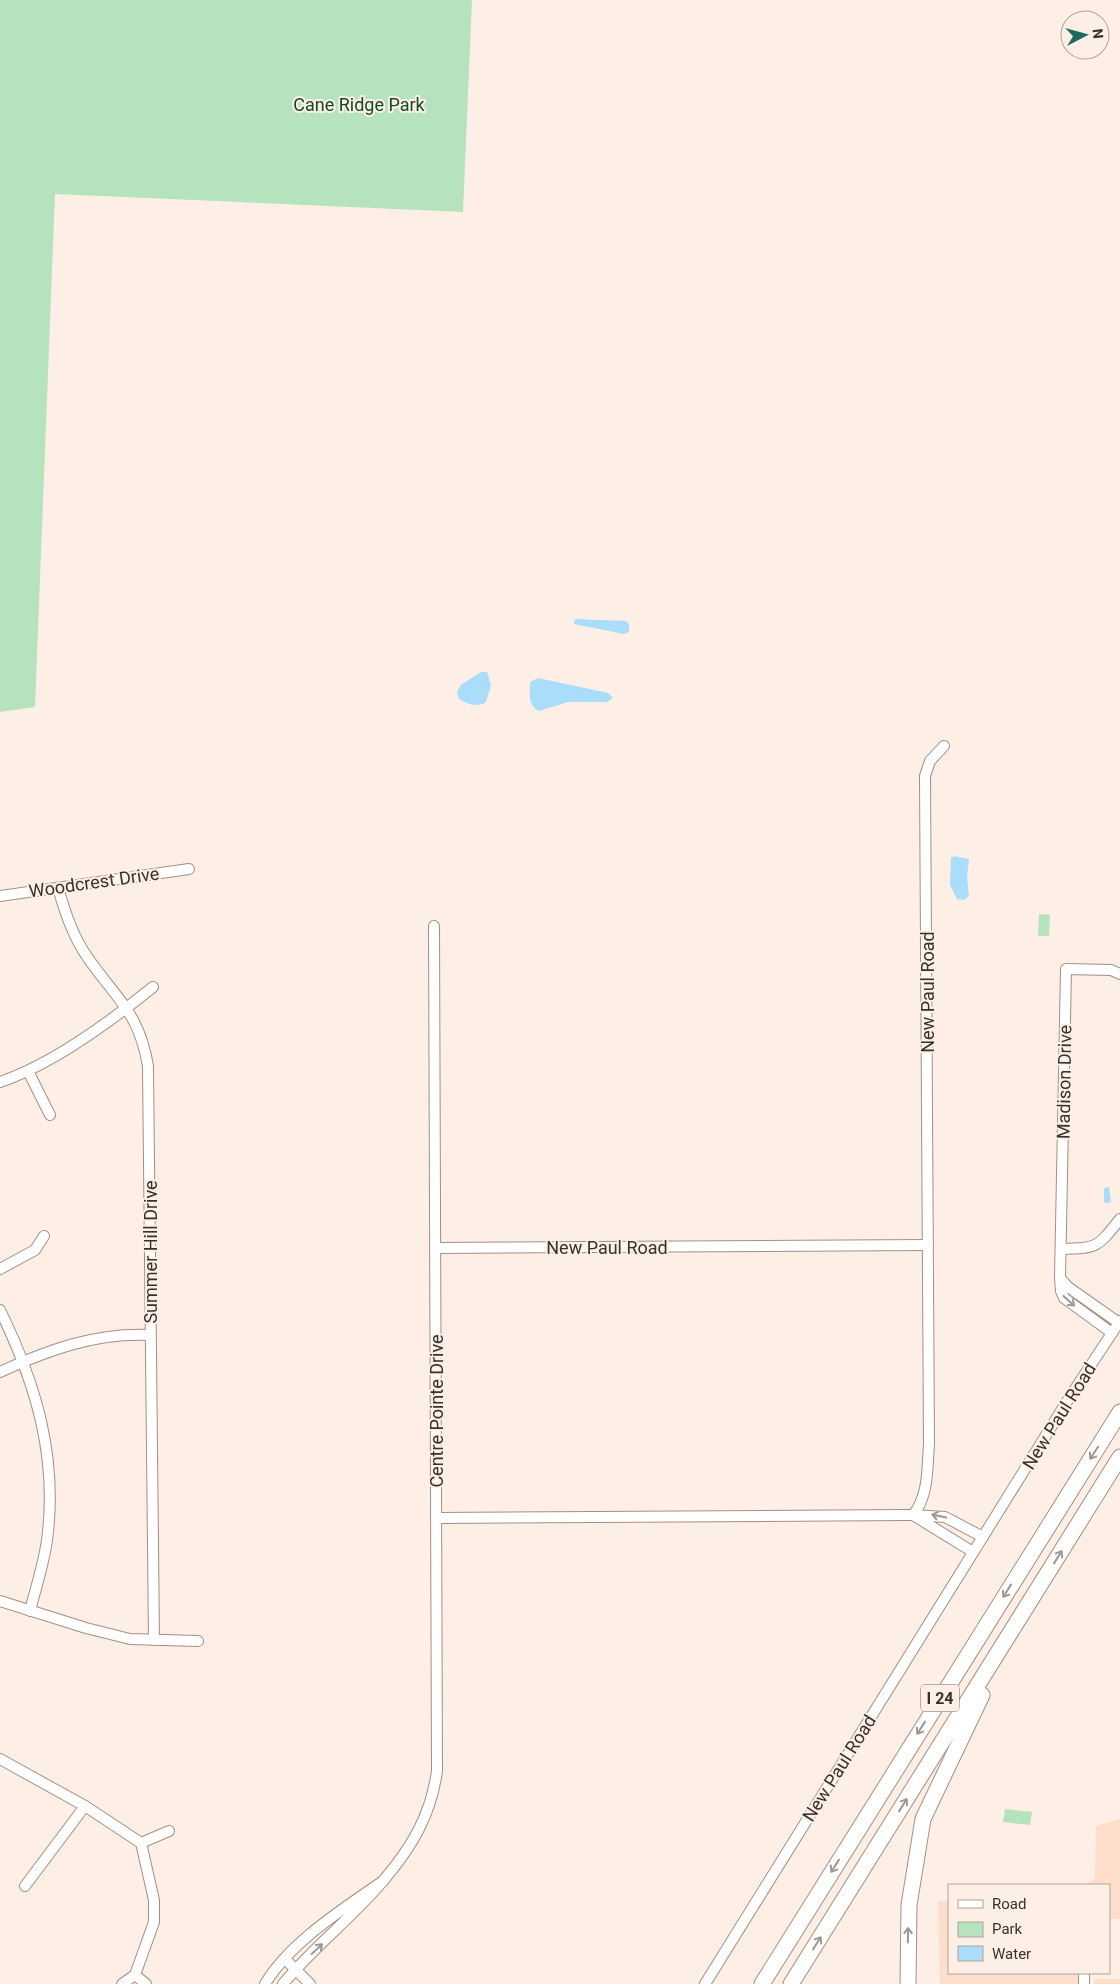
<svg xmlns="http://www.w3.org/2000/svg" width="1120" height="1984" font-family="Roboto,sans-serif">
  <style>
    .built { fill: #fcdecb }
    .green { fill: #b5e3be }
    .water { fill: #aaddf9 }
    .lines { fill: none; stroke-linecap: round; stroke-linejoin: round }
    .minor-casing { stroke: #a48f82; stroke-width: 12 }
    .highway-casing { stroke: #a48f82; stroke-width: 17 }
    .minor { stroke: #fff; stroke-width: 10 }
    .highway { stroke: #fff; stroke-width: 15 }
    .oneway { stroke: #9c9895 }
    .labels { text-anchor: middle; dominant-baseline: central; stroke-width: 4; stroke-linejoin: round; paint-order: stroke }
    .shield { fill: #fdefe6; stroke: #746a63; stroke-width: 1 }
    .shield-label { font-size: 16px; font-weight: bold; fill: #3a312b }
    .park-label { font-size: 18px; fill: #0f4b24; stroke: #fdefe6 }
    .street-label { font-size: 18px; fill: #3a312b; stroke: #fdefe6 }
  </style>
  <rect width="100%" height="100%" fill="#fdefe6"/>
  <g class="built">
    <path d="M1120,1819V1919H1109V1885H1083L1095,1879L1096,1826Z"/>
    <path d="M938,1901H949V1973H1077L1078,1984H940Z"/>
    <rect x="1094" y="1979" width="26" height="5"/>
  </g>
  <g class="green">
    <path d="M0,0H472L463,212L55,194L35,707L0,712Z"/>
    <path d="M1039,914L1050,915L1049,936H1038Z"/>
    <path d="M1005,1809L1032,1812L1030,1825L1003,1822Z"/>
  </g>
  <g class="water">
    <path d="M575,619L626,621L629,624V632L624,634L574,624Z"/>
    <path d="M481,672H487L491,685L486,702C478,708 467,704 459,699L457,692L461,685Z"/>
    <path d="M538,678L608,693L613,698L607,702H568L539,711C527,704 530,694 530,682Z"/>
    <path d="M954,856L969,859L967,877L969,896L964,900L957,899L950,885L951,858Z"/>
    <path d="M1109,1187L1111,1202L1106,1203L1104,1202V1188Z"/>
  </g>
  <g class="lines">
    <g class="minor-casing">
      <g id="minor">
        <path d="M58,888C65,912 73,937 88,958C117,1000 139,1012 148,1066L154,1640"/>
        <path d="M0,896L189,869"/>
        <path d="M28,1071L50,1115"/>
        <path d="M0,1082C51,1065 111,1021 153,987"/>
        <path d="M435,1248L928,1245"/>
        <path d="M1061,1249C1098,1248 1097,1248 1120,1219"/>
        <path d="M0,1269L35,1250L44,1236"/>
        <path d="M1060,1278L1066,969L1111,970L1120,974"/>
        <path d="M0,1310C36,1384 58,1457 47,1540C44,1563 36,1587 30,1611"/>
        <path d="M1112,1333L1064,1298L1061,1291L1060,1278L1068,1287L1119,1323"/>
        <path d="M0,1372C48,1350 97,1332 150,1335"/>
        <path d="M436,1518L909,1515H913C929,1495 927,1469 929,1444L925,776L930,761L944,746"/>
        <path d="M973,1552L913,1515L945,1517L983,1537"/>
        <path d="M0,1601L86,1628L130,1639L198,1641"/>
        <path d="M0,1759L85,1806L141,1843L154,1900V1922L135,1975L122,1984"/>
        <path d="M141,1843L169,1831"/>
        <path d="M383,1881C412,1847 431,1815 437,1771L434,926"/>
        <path d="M25,1886L85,1806"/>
        <path d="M285,1959L310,1984"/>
        <path d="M1084,1973V1984"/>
        <path d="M135,1975L146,1984"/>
        <path d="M265,1984C290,1942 343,1909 383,1881C352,1918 313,1947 283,1984"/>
        <path d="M705,1984L1071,1395L1120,1321"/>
      </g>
    </g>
    <g class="highway-casing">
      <g id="highway">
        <path d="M762,1984L1120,1412"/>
        <path d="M791,1984L1120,1457"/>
        <path d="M908,1984L909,1905L923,1819L982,1695"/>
      </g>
    </g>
    <use href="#minor" class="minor"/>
    <use href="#highway" class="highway"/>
  </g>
  <defs><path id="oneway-shaft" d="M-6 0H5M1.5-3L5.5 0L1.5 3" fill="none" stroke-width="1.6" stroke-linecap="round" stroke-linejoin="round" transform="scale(1.25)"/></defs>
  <g class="oneway">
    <use href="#oneway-shaft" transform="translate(1069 1301) rotate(42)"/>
    <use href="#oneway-shaft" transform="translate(1094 1453) rotate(123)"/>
    <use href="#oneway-shaft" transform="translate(939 1516) rotate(-168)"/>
    <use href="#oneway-shaft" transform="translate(1058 1557) rotate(-58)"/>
    <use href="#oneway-shaft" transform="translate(1007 1591) rotate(122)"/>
    <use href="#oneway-shaft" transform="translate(921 1728) rotate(122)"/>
    <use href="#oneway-shaft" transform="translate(903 1805) rotate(-58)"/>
    <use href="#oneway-shaft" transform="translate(835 1866) rotate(122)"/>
    <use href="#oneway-shaft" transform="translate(908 1935) rotate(-89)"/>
    <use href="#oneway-shaft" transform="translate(817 1943) rotate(-58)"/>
    <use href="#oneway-shaft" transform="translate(317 1949) rotate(-43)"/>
  </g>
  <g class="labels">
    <rect class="shield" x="921" y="1684.5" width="38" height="27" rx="4"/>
    <g class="shield-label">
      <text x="940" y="1698">I 24</text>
    </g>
    <g class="park-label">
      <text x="359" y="104">Cane Ridge Park</text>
    </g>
    <g class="street-label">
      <text transform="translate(94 882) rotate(-8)">Woodcrest Drive</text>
      <text transform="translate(927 992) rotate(-90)">New Paul Road</text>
      <text transform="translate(1064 1082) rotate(-89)">Madison Drive</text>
      <text x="607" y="1247">New Paul Road</text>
      <text transform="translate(150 1252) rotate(-90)">Summer Hill Drive</text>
      <text transform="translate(436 1411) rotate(-90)">Centre Pointe Drive</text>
      <text transform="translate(1059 1416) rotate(-58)">New Paul Road</text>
      <text transform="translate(839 1768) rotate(-58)">New Paul Road</text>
    </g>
  </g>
  <rect x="948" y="1884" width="162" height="90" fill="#fdefe6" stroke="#afa39b"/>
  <rect x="958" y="1900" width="25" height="8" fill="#ffffff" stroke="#afa39b"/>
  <text x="992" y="1909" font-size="15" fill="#3a312b">Road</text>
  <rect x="958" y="1922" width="25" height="15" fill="#b5e3be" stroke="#afa39b"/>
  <text x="992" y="1934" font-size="15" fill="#3a312b">Park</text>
  <rect x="958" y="1946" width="25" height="15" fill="#aaddf9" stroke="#afa39b"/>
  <text x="992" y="1959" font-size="15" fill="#3a312b">Water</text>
  <g transform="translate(1085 35) rotate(84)"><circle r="24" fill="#fdefe6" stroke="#afa39b"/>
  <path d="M0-4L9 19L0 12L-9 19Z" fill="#1e6963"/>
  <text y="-8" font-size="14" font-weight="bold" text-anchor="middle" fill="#3a312b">N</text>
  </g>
</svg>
